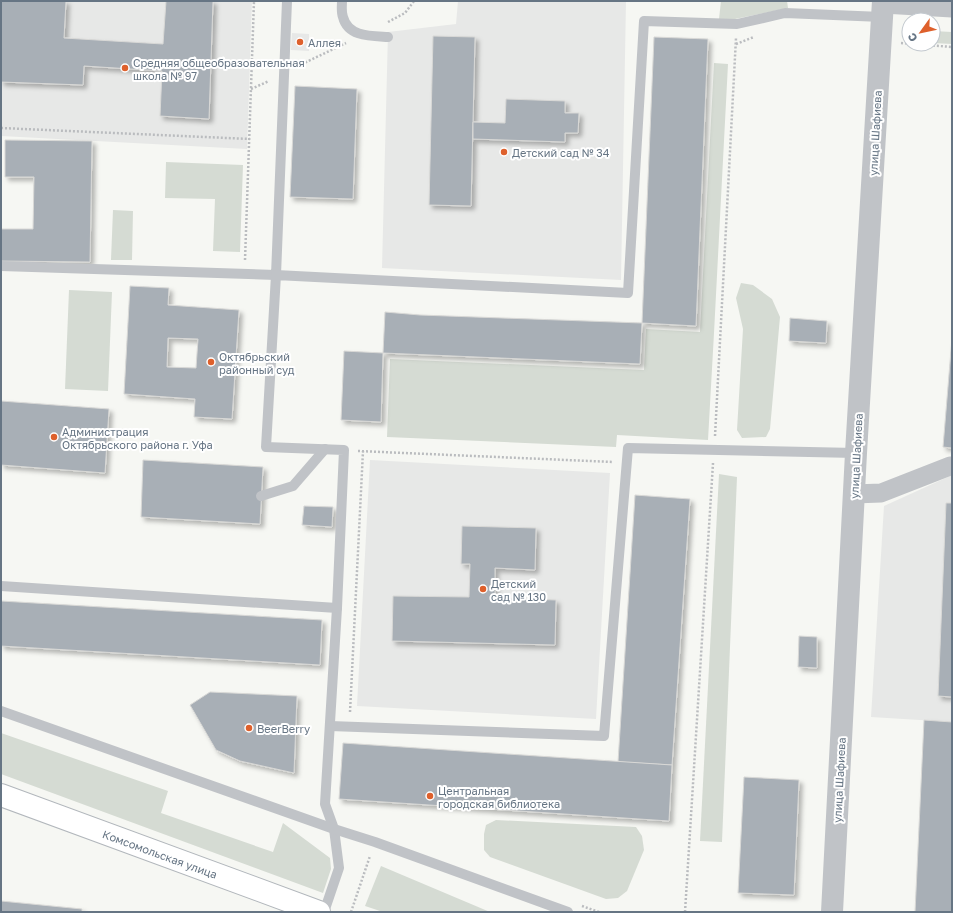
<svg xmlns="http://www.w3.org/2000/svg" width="953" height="913" font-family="'Golos Text',sans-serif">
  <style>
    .built { fill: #e7e8e7 }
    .green { fill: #d5dbd3 }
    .building { fill: #a8afb6; stroke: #d8d8d6; fill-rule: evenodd; filter: url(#shadow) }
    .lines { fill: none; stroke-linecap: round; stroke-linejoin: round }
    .secondary-casing { stroke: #b2b7bc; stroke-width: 24 }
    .path { stroke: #babcbf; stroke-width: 2.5; stroke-dasharray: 2 2; stroke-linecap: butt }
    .service { stroke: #c0c3c7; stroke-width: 10 }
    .minor { stroke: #c0c3c7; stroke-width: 19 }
    .tertiary { stroke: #c0c3c7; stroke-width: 22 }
    .secondary { stroke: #fff; stroke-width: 22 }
    .poi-dot { fill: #de602c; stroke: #fff; stroke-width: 1.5 }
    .labels { text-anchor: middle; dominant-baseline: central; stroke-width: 4; stroke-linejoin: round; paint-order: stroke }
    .poi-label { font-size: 11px; fill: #667584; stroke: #fff; text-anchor: start }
    .street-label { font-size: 11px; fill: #667584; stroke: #fff }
  </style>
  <defs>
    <filter id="shadow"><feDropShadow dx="3.5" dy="3.5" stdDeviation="2" flood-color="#0004"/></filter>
  </defs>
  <rect width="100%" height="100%" fill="#f6f7f3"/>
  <g class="built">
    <path d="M1,1H252L247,149L1,136Z"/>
    <path d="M458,1H626L621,280L382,268L388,32L456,24Z"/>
    <path d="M292,33L309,34V51L291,50Z"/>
    <path d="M370,460L610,473L596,719L357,706Z"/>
    <path d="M950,476H952V722L871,717L884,506Z"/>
  </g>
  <g class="green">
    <path d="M721,1H787L788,8L735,19H719Z"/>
    <path d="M933,31L952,32V44L933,43Z"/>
    <path d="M714,63L728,64L714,333L708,440L617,435L616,447L387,437L390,359L644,370L646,329L700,332Z"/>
    <path d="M166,162L243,165L240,252L213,251L215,199L165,198Z"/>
    <path d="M113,210L133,211L132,260H111Z"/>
    <path d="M741,283L753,285L772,299L780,317L770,429L766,437L742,438L737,430L743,329L736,298Z"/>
    <path d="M69,290L112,292L108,391L65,389Z"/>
    <path d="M719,474L737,477L722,842L700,841Z"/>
    <path d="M1,733L168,791L161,813L273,852L283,823L330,858L331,869L323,893L1,774Z"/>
    <path d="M496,820L636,827L642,836L644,850L627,891L618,898L606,899L490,857L484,850V834L486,825Z"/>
    <path d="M381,866L490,912H383L365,906Z"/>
  </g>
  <g class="building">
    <path d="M1,1H66L64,38L163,44L166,1H213L209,119L160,116L162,71L84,66L83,85L1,82Z"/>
    <path d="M433,36L475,37L471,206L429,205Z"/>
    <path d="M654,37L708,39L696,326L642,323Z"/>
    <path d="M295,86L357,89L353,199L290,197Z"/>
    <path d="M506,99L565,101V113H579L578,133H565V142L473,139V122L505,123Z"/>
    <path d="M5,140L92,141L90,262L1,261V229H33L34,177H5Z"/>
    <path d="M130,286L169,288L168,305L239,310L232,419L194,417L195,399L124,394ZM168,338L198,339L196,368L167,367Z"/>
    <path d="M385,312L420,315L642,323L640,364L383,353Z"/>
    <path d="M790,318L827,321L826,343L789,341Z"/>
    <path d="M952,338V448L943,447Z"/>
    <path d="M344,351L383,353L381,422L341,420Z"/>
    <path d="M1,401L109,409L105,473L1,465Z"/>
    <path d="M143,460L263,467L260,524L141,517Z"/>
    <path d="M635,495L690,499L672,765L618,762Z"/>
    <path d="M946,503H952V697L938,696Z"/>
    <path d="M304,506L333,507L332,527L302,525Z"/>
    <path d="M462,526L536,528L535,570L495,568V598L556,600L555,645L392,641L393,596L469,597L470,564H461Z"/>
    <path d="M1,601L322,620L320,665L1,646Z"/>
    <path d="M799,636L817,637V668L798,667Z"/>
    <path d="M210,692L297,696L294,773L240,761L216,750L190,705Z"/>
    <path d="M924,720L952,722V912H915Z"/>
    <path d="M343,743L672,765L669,821L339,799Z"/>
    <path d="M744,777L799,780L794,895L738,893Z"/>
    <path d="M1,901L82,909V912H1Z"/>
  </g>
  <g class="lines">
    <g class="secondary-casing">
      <path id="secondary" d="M1,795L319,912"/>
    </g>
    <g class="path">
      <path d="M388,22L405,13L414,1"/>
      <path d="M901,43L952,47"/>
      <path d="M736,44L754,37"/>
      <path d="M298,66L346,43"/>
      <path d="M251,89L269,81"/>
      <path d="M1,128L250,139"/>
      <path d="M245,260L254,1"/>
      <path d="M715,436L736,38"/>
      <path d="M358,451L613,462"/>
      <path d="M350,712L363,451"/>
      <path d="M582,906L599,912"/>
      <path d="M351,912L370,856"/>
      <path d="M685,912L713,463"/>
    </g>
    <g class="service">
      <path d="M342,1C342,6 341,12 343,17C348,37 371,36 388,37"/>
      <path d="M1,266L276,275L287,1"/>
      <path d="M261,496L293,486L325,449"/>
      <path d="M1,586L337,608L325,804L334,829L339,868L324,912"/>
      <path d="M337,608L344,450L266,447L276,275L628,293L644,21L737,24L785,13L882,17"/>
      <path d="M1,711L334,829L375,842L568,912"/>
      <path d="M330,726L604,736L628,448L856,453"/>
    </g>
    <g class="minor">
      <path d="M883,4L952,8"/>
      <path d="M854,494L881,493L950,466H952"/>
    </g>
    <path class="tertiary" d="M832,912L856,453L883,1"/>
    <use href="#secondary" class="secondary"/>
  </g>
  <g class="poi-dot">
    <circle cx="300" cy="42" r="4"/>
    <circle cx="125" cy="68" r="4"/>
    <circle cx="504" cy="152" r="4"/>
    <circle cx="211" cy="362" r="4"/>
    <circle cx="54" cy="437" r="4"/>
    <circle cx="483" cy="589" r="4"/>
    <circle cx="249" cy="728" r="4"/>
    <circle cx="430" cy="796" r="4"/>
  </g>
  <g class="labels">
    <g class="poi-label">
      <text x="308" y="42">Аллея</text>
      <text x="133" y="62">Средняя общеобразовательная<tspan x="133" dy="13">школа № 97</tspan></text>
      <text x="512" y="152">Детский сад № 34</text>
      <text x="219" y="356">Октябрьский<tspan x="219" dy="13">районный суд</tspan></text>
      <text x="62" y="431">Администрация<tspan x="62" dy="13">Октябрьского района г. Уфа</tspan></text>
      <text x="491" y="583">Детский<tspan x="491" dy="13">сад № 130</tspan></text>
      <text x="257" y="728">BeerBerry</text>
      <text x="438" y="790">Центральная<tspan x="438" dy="13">городская библиотека</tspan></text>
    </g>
    <g class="street-label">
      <text transform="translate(875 133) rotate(-87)">улица Шафиева</text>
      <text transform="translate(856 456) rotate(-87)">улица Шафиева</text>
      <text transform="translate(839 780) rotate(-87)">улица Шафиева</text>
      <text transform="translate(160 854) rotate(20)">Комсомольская улица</text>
    </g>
  </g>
  <rect width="953" height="913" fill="none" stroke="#667584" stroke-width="4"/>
  <g transform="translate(921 32) rotate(237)"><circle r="19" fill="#ffffff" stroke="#c2c8ce"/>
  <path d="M0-3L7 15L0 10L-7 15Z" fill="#de602c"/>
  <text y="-6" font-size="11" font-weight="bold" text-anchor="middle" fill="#667584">С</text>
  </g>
</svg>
